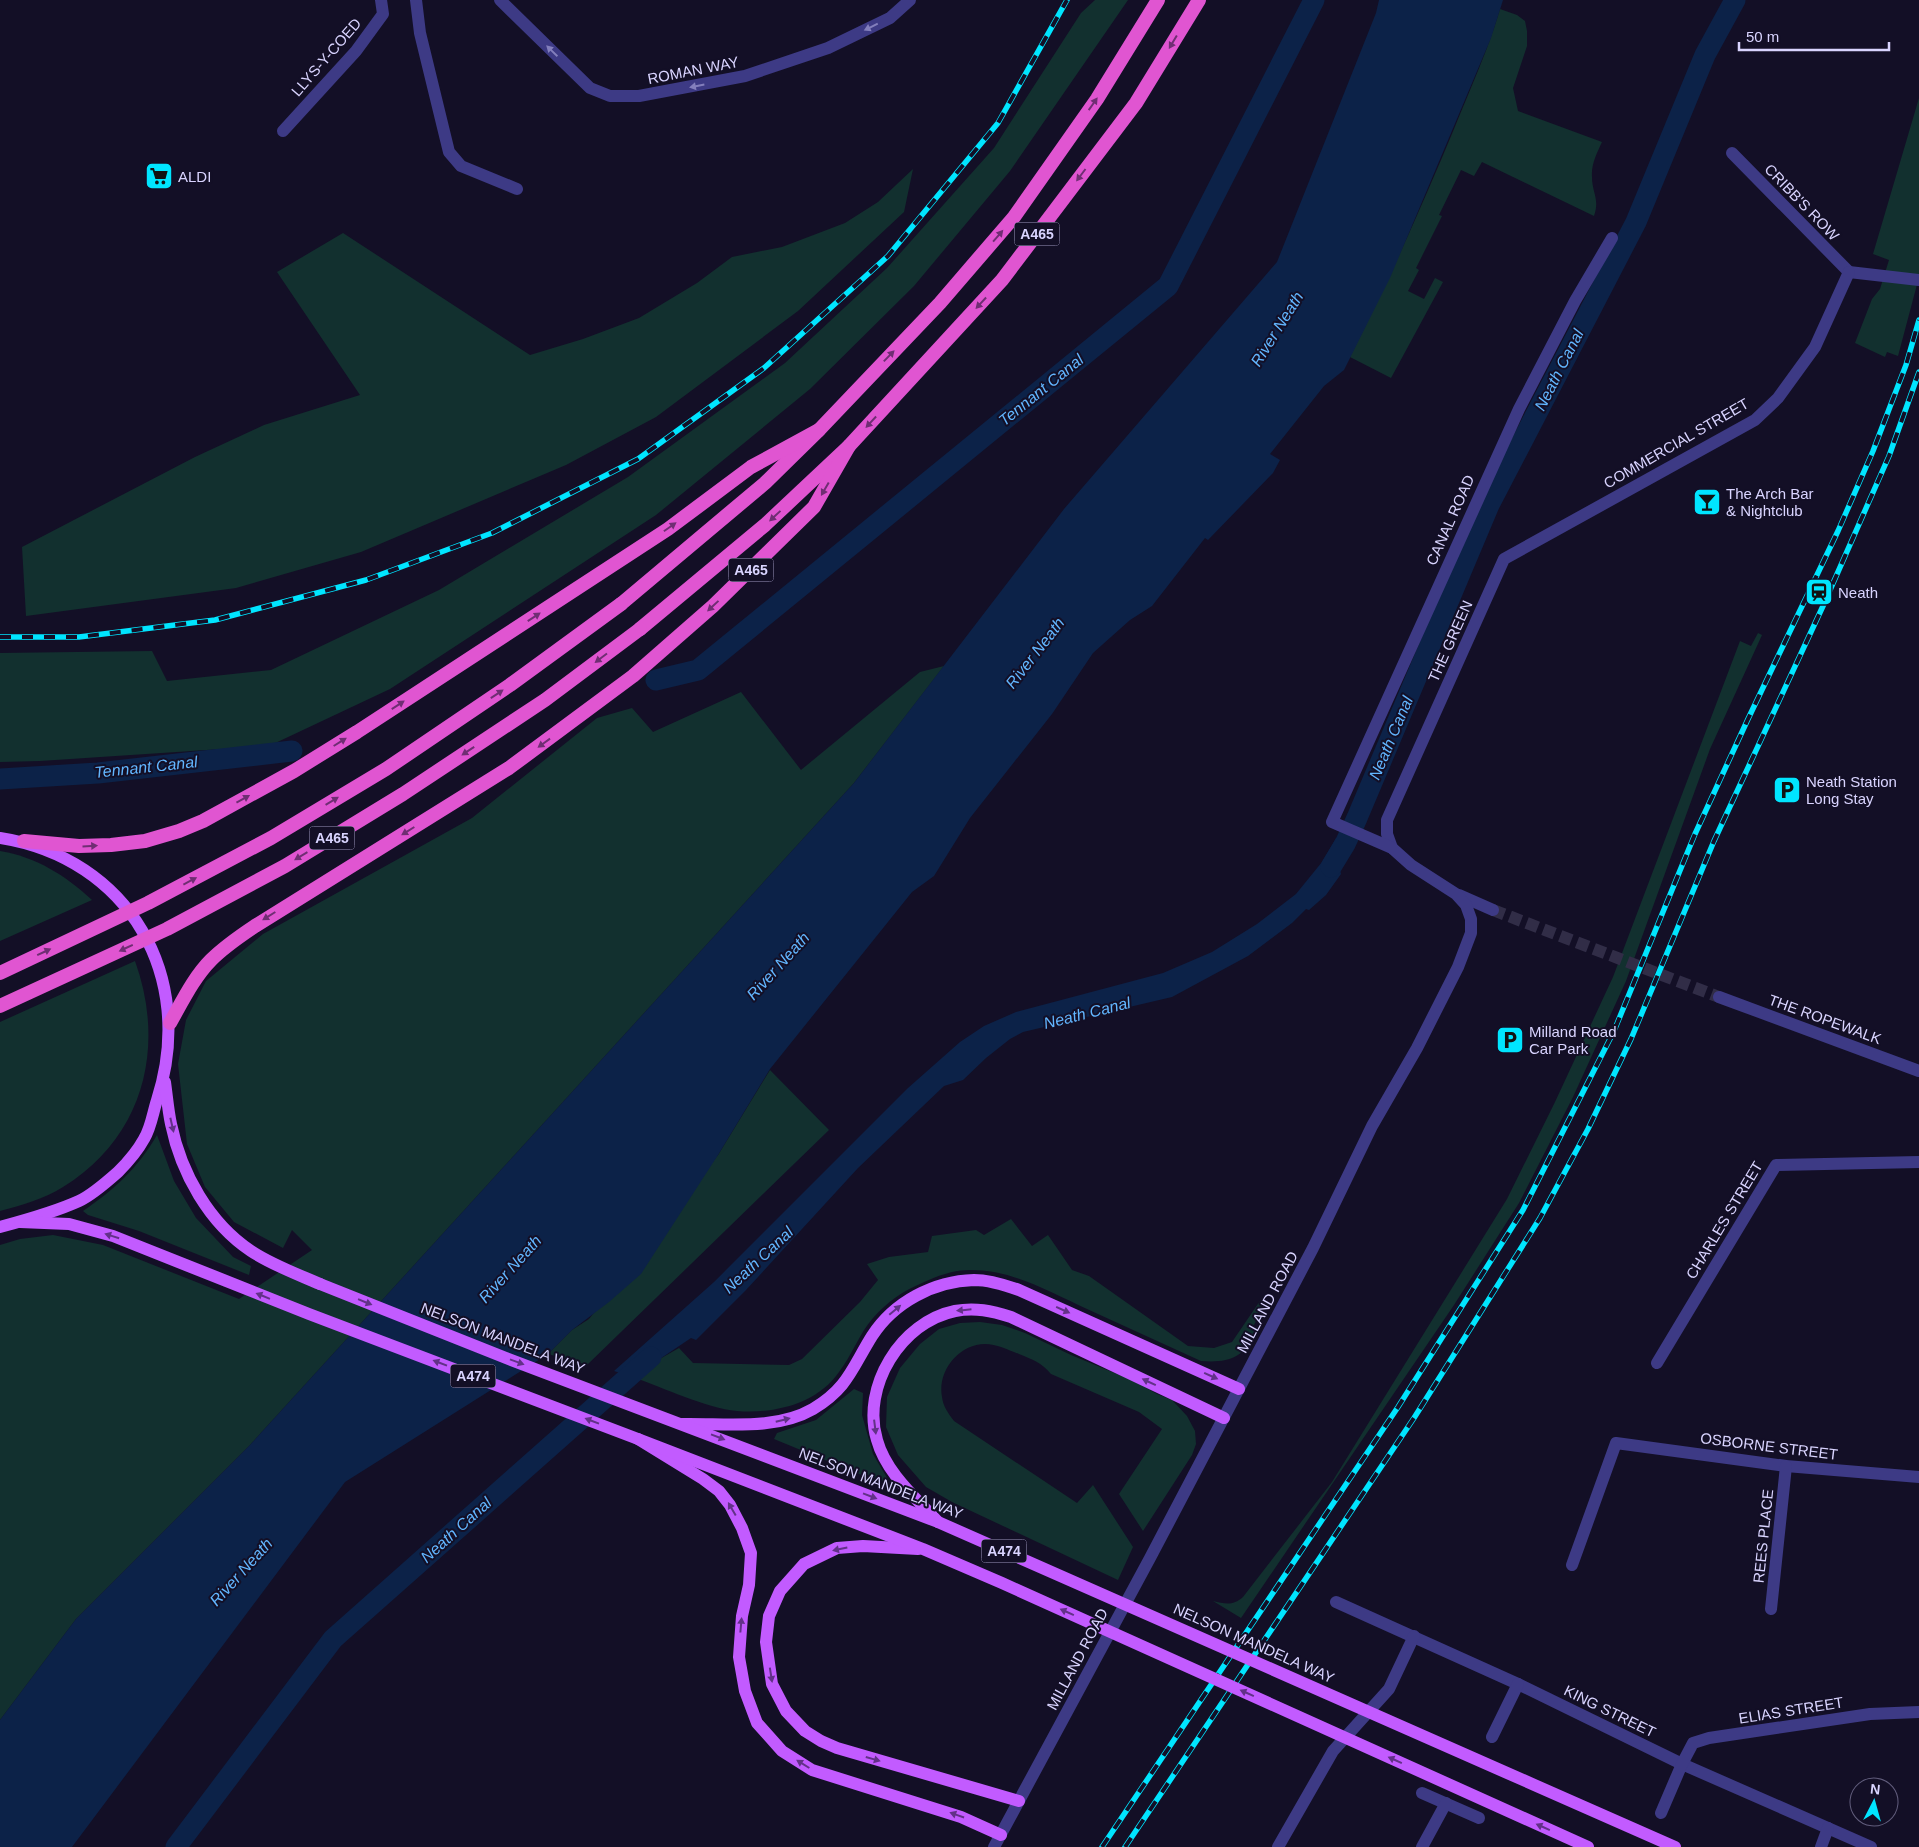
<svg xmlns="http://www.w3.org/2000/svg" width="1919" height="1847" font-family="Helvetica,sans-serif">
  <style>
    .green { fill: #12302f }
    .water { fill: #0c2248 }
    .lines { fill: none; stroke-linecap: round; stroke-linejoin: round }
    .canal { stroke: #0c2248; stroke-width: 21 }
    .minor-tunnel { stroke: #312d47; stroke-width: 12; stroke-dasharray: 12 6; stroke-linecap: butt }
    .minor { stroke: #3d3a85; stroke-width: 12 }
    .primary { stroke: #c25bff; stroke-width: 12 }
    .trunk { stroke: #e055d1; stroke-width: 14 }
    .rail-casing { stroke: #00e5ff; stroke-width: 5.5 }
    .rail { stroke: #130f26; stroke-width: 4; stroke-dasharray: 11; stroke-linecap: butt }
    .primary-bridge { stroke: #c25bff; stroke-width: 12 }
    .trunk-bridge { stroke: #e055d1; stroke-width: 14 }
    .oneway { fill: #837fbc }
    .oneway2 { fill: #6f2e73 }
    .oneway3 { fill: #623188 }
    .labels { text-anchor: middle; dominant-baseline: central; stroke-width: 4; stroke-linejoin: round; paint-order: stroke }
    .shield { fill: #130f26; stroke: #9e99be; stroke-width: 1 }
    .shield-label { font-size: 14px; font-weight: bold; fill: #d9d4ff }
    .street-label { font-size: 15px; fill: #d9d4ff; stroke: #130f26 }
    .poi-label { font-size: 15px; fill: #d9d4ff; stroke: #130f26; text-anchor: start }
    .water-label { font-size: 16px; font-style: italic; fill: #62b6ff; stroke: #130f26 }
  </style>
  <rect width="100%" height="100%" fill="#130f26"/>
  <g class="green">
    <path d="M1095,0H1128L1010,171L914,286L810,389L656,515L390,689L269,746L40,761L0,762V653L152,651L167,681L271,670L439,590L628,477L785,363L887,268L994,148L1081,13Z"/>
    <path d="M1500,9L1517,15L1525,21L1527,31V46L1513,88L1518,111L1602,142C1597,153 1591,164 1592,177C1592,193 1600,199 1594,216L1482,162L1474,176L1461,170L1439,215L1442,216L1416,268L1419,270L1408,291L1424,299L1435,278L1443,282L1391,378L1350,357C1388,282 1422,206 1454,129C1470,89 1488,50 1500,9Z"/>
    <path d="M1919,98V277L1898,356L1887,352L1885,357L1855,343L1872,299L1880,289L1889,260L1873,254Z"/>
    <path d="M913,169L904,212L798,311L656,417L566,465L361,552L236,588L26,616L22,547L195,457L264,425L360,395L277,272L343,233L530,355L583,339L639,318L697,283L732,257L782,247L845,223L878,202Z"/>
    <path d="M1758,633L1762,635L1710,749L1626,981L1573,1097L1519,1203L1454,1305L1241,1618L1213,1601C1225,1604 1233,1606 1243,1597L1332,1482L1507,1199L1555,1102L1613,977L1740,641L1751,646Z"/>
    <path d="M944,666L854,783L250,1445L76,1619L0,1720V1245L20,1239L53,1235L103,1245L239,1299L312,1250L292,1230L283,1248L234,1222L205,1187L187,1144L178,1064L186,1020L206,981L263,934L472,818L597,718L632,708L653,732L741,692L801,770L920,672Z"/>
    <path d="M0,851C36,857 65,875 92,900L0,941Z"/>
    <path d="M135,961C166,1047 144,1137 63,1187C44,1199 22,1205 0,1211V1022Z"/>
    <path d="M770,1070L829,1130L587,1365L548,1354L572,1330L589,1319L718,1155Z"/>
    <path d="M157,1135L174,1181L196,1218L233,1257L251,1266L249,1275L139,1231L88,1215L83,1211C115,1189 137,1169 157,1135Z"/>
    <path d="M1011,1219L1032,1246L1048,1235L1072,1270L1089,1276L1188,1346L1214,1348L1232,1342L1262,1298L1266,1301L1252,1329L1257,1334C1242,1358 1229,1363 1201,1361C1163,1344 1125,1326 1087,1309C1050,1292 1011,1269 969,1270C953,1270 937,1276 922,1283C903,1291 887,1302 873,1318C859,1334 852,1355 839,1372C817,1404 774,1414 737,1411C706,1408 664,1388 633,1377L649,1365L679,1348L693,1363L789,1365L802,1359L860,1302L878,1280L867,1264L889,1257L928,1252L932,1236L976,1230L984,1235Z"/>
    <path d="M980,1322L1002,1325L1025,1333L1071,1355L1134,1381L1157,1394L1172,1400L1187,1416L1195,1431L1196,1444L1192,1455L1143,1531L1119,1494L1162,1429L1139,1412L1051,1374C1041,1362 1033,1360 1019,1354C1008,1350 997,1344 985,1344C959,1344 937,1371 942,1397C943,1406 948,1413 954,1421L1077,1503L1093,1485L1133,1547L1118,1580L952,1502L926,1487L898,1455L886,1427L887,1397L900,1368L920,1344L939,1329L960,1323Z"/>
    <path d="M854,1389L863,1393L862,1415L873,1454L893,1488L774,1439L777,1433L816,1420Z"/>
  </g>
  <g class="water">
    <path d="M1379,0H1503L1491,38L1390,278L1344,370L1324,386L1270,454L1280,460L1273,473L1208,540L1205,538L1152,606L1130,620L1093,653L1052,714L970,818L934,876L912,892L770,1069L718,1155L641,1274L609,1302L572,1330L548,1354L345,1482L72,1847H0V1720L76,1619L250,1445L854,783L1064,509L1277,262L1376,13Z"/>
    <path d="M1336,838L1351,846L1339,866L1341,874L1326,895L1309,910L1306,909L1292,923L1248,956L1172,997L1023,1032L1010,1039L986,1058L963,1080L944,1086L858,1168L746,1290L696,1340L691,1338L633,1377L614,1371L714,1282L908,1088L960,1042L984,1026L1016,1012L1163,973L1212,952L1257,924L1296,894L1322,862Z"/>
  </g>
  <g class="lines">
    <g class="canal">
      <path d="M656,680L698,670L1168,286L1314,0"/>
      <path d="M0,779L98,773L292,751"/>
      <path d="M1331,867L1345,844L1357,818L1489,505L1636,222L1705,55L1735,0"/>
      <path d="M176,1847L333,1639L651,1357"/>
    </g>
    <path class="minor-tunnel" d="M1493,910L1719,997"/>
    <g class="minor">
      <path d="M416,0L420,33L449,152L461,166L517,189"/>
      <path d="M500,0L590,88L610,96H639L745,76L828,48L890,18L910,0"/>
      <path d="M283,131L356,51L383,14L381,0"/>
      <path d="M1732,153L1849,272"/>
      <path d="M1849,272L1919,280"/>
      <path d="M1392,848L1387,834V820L1504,559L1755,420L1778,398L1815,347L1849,272"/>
      <path d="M1459,895L1493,910"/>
      <path d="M1719,997L1919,1071"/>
      <path d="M1657,1363L1776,1165L1919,1162"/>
      <path d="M1572,1565L1616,1443L1786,1466L1919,1477"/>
      <path d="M1336,1602L1518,1684L1682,1764L1871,1847"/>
      <path d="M1771,1609L1786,1466"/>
      <path d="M1492,1737L1518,1684"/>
      <path d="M1422,1793L1479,1818"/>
      <path d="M1661,1813L1682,1764L1693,1743L1709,1738L1870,1714L1919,1712"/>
      <path d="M994,1847L1150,1558L1313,1248L1372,1126L1417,1048L1458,967L1471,933V919L1466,905L1456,894L1411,865L1392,848L1332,822L1519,409L1575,301L1612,238"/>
      <path d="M1278,1847L1333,1751L1389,1689L1414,1636"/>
      <path d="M1422,1847L1446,1803"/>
      <path d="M1821,1847L1828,1828"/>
    </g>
    <g class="primary">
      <path d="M0,838C129,858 197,977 157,1100C153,1112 151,1128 144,1139C138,1150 127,1163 118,1172C109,1180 90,1196 79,1201C55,1212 26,1220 0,1227"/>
      <path d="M165,1082C167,1096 168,1110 171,1124C181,1173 209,1223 251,1251C272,1265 297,1274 320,1284"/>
      <path d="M20,1222L69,1224L113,1236L309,1314L638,1439L703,1479L719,1491L730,1505L742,1528L751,1553L749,1585L742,1616L739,1657L745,1691L757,1723L782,1751L812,1770L961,1817L1001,1835"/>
      <path d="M682,1424C725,1423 775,1431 813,1409C848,1388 852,1368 872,1336C894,1302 934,1281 974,1280C990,1280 1005,1285 1019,1290L1239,1389"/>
      <path d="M938,1522C916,1498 886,1473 877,1440C861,1387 901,1322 955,1311C975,1307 992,1311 1011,1317L1224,1418"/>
      <path d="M918,1549L863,1546L837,1548L804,1564L780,1591L769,1616L766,1642L772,1684L786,1711L805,1731L821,1741L837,1748L1019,1801"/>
    </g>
    <g class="trunk">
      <path d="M621,604L765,483L819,430L940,303L1014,217L1097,99L1158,0"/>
      <path d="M640,629L765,525L849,446L1002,280L1136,103L1199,0"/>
      <path d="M24,841L79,846L111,845L145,841L179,831L203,821L294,771L357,732L668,529L751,467L819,430"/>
      <path d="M170,1023C182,1002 194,977 211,960C224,947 240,936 255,926L509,768L633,676L713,606L814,507L849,446"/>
    </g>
    <g class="rail-casing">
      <g id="rail">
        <path d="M0,637H79L215,620L366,580L492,533L638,459L764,368L888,256L998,123L1067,0"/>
        <path d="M1102,1847L1398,1407L1523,1210L1614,1031L1695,834L1748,719L1838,531L1873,451L1906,365L1919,320"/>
        <path d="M1125,1847L1414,1418L1540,1218L1588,1129L1631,1039L1714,841L1823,606L1889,456L1919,372"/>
      </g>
    </g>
    <use href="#rail" class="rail"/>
    <g class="primary-bridge">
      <path d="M320,1284L506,1358L938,1522L1675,1847"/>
      <path d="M638,1439L923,1549L1002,1583L1588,1847"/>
    </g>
    <g class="trunk-bridge">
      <path d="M0,973L148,903L271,838L386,769L510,685L621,604"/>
      <path d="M0,1006L167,929L285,866L403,794L545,700L640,629"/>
    </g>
  </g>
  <defs><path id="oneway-solid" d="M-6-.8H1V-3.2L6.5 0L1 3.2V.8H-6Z" transform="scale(1.25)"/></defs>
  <g class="oneway">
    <use href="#oneway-solid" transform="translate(871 27) rotate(154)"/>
    <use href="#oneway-solid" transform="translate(552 51) rotate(-136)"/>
    <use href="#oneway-solid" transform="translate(697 86) rotate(169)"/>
  </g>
  <g class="oneway2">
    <use href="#oneway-solid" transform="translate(1173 42) rotate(121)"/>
    <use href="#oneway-solid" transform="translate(1093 104) rotate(-55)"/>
    <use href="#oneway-solid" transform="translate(1081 175) rotate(127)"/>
    <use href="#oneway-solid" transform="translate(998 236) rotate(-49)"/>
    <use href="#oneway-solid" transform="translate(981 303) rotate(133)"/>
    <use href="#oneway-solid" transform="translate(889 356) rotate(-46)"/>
    <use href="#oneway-solid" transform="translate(871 422) rotate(133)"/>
    <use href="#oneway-solid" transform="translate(825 489) rotate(120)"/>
    <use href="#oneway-solid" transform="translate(775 516) rotate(137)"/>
    <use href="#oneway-solid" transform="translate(670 527) rotate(-35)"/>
    <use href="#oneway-solid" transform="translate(713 606) rotate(137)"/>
    <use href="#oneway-solid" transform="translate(534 617) rotate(-33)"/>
    <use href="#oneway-solid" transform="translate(601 658) rotate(143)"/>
    <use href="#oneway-solid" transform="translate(497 694) rotate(-34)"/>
    <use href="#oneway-solid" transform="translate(398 705) rotate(-33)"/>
    <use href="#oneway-solid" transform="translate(340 742) rotate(-32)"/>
    <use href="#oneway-solid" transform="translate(544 743) rotate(144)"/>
    <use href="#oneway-solid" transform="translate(468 751) rotate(146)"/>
    <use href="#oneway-solid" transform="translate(243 799) rotate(-29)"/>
    <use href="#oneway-solid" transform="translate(332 801) rotate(-31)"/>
    <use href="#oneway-solid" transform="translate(408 831) rotate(148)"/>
    <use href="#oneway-solid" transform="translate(90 846) rotate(-3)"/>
    <use href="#oneway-solid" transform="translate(301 856) rotate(149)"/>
    <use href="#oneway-solid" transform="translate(190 881) rotate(-28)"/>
    <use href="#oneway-solid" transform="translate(269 916) rotate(148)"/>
    <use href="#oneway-solid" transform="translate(126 948) rotate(155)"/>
    <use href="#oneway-solid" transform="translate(44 952) rotate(-25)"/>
  </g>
  <g class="oneway3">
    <use href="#oneway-solid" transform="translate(172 1125) rotate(77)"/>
    <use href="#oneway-solid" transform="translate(112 1236) rotate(-162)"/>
    <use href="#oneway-solid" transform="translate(263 1296) rotate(-158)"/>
    <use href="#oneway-solid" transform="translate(365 1302) rotate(22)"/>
    <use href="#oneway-solid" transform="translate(895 1310) rotate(-40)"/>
    <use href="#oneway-solid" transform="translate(964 1310) rotate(174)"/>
    <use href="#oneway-solid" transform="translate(1063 1310) rotate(24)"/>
    <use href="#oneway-solid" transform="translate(517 1362) rotate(20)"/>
    <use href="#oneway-solid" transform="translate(440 1363) rotate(-159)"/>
    <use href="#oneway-solid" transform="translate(1211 1376) rotate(24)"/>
    <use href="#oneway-solid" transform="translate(1149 1382) rotate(-155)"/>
    <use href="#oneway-solid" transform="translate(783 1420) rotate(-14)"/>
    <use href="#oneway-solid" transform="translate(592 1421) rotate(-159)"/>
    <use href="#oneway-solid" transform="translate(875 1427) rotate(83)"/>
    <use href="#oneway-solid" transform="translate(718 1437) rotate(21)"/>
    <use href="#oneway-solid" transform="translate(870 1496) rotate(21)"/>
    <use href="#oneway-solid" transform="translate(732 1509) rotate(-120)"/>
    <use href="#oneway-solid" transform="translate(840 1549) rotate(168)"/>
    <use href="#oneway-solid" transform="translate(1067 1612) rotate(-156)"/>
    <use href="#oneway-solid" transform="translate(741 1625) rotate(-85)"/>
    <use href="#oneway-solid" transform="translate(771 1675) rotate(81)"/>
    <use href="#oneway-solid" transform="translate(1247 1693) rotate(-156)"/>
    <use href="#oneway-solid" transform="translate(873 1759) rotate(16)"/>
    <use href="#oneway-solid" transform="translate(1395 1760) rotate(-156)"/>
    <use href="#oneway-solid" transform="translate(803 1764) rotate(-148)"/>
    <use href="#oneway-solid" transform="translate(957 1815) rotate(-161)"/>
    <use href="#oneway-solid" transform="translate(1543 1827) rotate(-156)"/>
  </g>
  <defs>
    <g id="supermarket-square" transform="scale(1.4375)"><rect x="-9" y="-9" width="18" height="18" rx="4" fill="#00e5ff" stroke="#130f26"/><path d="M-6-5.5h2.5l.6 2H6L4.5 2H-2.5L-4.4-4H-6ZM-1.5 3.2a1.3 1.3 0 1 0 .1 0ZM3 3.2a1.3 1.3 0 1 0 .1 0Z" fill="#111"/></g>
    <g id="bar-square" transform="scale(1.4375)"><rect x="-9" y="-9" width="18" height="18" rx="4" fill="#00e5ff" stroke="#130f26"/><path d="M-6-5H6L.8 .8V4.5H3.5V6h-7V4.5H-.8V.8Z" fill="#111"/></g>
    <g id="station-square" transform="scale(1.4375)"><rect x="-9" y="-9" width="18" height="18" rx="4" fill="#00e5ff" stroke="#130f26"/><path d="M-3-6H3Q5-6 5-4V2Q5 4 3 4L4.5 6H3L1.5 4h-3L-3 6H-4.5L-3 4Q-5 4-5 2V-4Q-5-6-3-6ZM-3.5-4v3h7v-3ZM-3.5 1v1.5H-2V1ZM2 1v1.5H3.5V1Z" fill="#111"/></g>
    <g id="parking-square" transform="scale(1.4375)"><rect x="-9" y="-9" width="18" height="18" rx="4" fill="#00e5ff" stroke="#130f26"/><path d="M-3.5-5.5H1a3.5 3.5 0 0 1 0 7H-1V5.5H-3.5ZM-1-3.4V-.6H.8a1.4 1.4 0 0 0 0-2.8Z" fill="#111"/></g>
  </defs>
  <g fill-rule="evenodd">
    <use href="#supermarket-square" x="159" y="176"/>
    <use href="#bar-square" x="1707" y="502"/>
    <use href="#station-square" x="1819" y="592"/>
    <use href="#parking-square" x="1787" y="790"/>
    <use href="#parking-square" x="1510" y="1040"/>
  </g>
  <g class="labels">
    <g class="shield">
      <rect x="1014.5" y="222.5" width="45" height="23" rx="4"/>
      <rect x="728.5" y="558.5" width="45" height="23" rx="4"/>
      <rect x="309.5" y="826.5" width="45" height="23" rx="4"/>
      <rect x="450.5" y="1364.5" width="45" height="23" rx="4"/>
      <rect x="981.5" y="1539.5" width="45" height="23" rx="4"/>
    </g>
    <g class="shield-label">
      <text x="1037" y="234">A465</text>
      <text x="751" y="570">A465</text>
      <text x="332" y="838">A465</text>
      <text x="473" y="1376">A474</text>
      <text x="1004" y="1551">A474</text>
    </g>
    <g class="street-label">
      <text transform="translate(326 57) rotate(-49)">LLYS-Y-COED</text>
      <text transform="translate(693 70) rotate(-11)">ROMAN WAY</text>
      <text transform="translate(1802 202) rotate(46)">CRIBB'S ROW</text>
      <text transform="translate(1676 443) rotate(-30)">COMMERCIAL STREET</text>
      <text transform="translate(1450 520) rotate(-66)">CANAL ROAD</text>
      <text transform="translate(1450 641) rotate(-66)">THE GREEN</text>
      <text transform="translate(1825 1019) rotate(20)">THE ROPEWALK</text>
      <text transform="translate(1724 1220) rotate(-59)">CHARLES STREET</text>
      <text transform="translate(1267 1302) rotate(-62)">MILLAND ROAD</text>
      <text transform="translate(503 1338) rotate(21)">NELSON MANDELA WAY</text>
      <text transform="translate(1769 1446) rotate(7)">OSBORNE STREET</text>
      <text transform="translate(881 1483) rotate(21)">NELSON MANDELA WAY</text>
      <text transform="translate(1763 1536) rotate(-84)">REES PLACE</text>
      <text transform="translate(1254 1643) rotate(24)">NELSON MANDELA WAY</text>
      <text transform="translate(1077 1659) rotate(-62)">MILLAND ROAD</text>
      <text transform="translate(1791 1710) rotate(-9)">ELIAS STREET</text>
      <text transform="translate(1610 1711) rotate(26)">KING STREET</text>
    </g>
    <g class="poi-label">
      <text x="178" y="176">ALDI</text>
      <text x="1726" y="493">The Arch Bar<tspan x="1726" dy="17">&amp; Nightclub</tspan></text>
      <text x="1838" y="592">Neath</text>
      <text x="1806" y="781">Neath Station<tspan x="1806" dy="17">Long Stay</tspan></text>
      <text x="1529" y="1031">Milland Road<tspan x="1529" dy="17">Car Park</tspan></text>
    </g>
    <g class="water-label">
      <text transform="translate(1277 329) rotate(-58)">River Neath</text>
      <text transform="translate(1559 370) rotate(-63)">Neath Canal</text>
      <text transform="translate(1041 390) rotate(-39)">Tennant Canal</text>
      <text transform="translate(1035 653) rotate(-52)">River Neath</text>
      <text transform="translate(1391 738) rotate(-67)">Neath Canal</text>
      <text transform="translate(146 767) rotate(-6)">Tennant Canal</text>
      <text transform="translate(778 966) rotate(-48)">River Neath</text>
      <text transform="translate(1087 1013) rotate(-14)">Neath Canal</text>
      <text transform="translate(758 1260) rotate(-43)">Neath Canal</text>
      <text transform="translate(510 1269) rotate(-48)">River Neath</text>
      <text transform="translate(456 1530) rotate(-42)">Neath Canal</text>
      <text transform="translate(241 1572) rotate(-48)">River Neath</text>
    </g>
  </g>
  <g transform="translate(1874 1802) rotate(6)"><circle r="24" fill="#130f26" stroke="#625e7d"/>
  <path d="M0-4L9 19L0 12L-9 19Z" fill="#00e5ff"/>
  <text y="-8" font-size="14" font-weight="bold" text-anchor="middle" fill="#d9d4ff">N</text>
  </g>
  <path d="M1739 42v8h150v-8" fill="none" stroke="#d9d4ff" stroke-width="2.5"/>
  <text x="1746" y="42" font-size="15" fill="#d9d4ff" stroke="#130f26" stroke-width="4" paint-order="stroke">50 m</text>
</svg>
